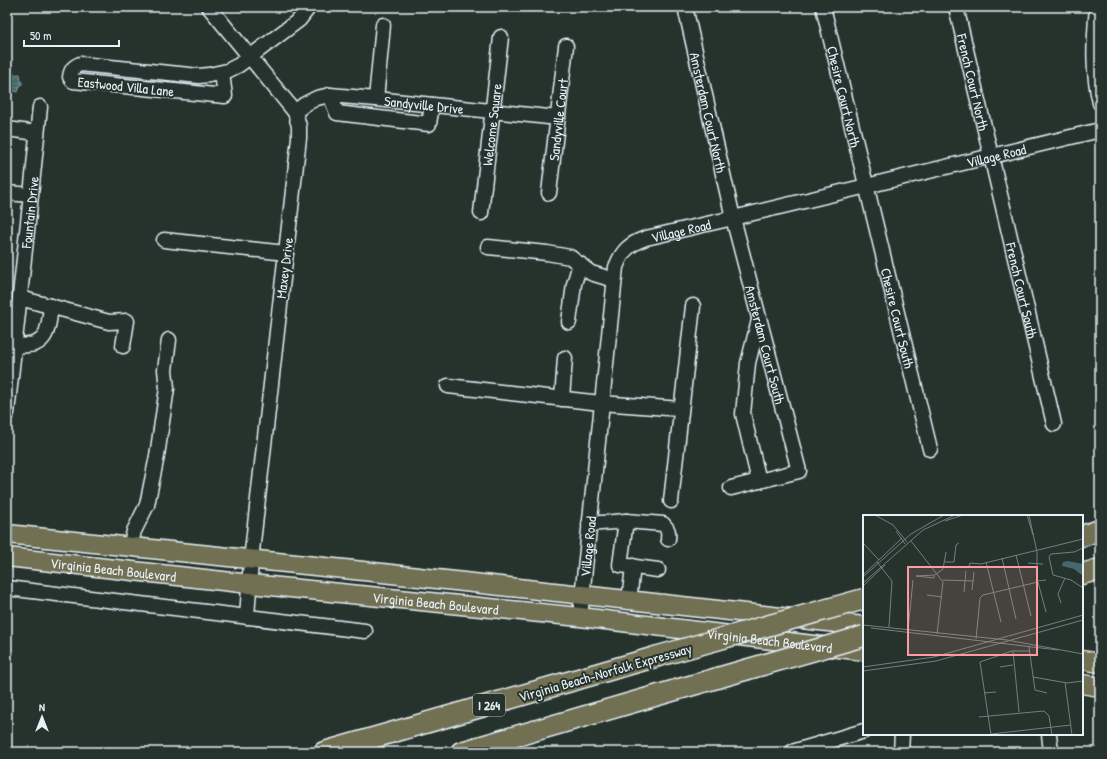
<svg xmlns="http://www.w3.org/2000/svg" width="1107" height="759" font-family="'Patrick Hand',sans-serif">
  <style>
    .water { fill: url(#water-rules); stroke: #869fa3 }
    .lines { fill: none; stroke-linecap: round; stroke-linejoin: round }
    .minor-casing { stroke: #e8f1f8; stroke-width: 17 }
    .major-casing { stroke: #e8f1f8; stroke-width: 21 }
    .highway-casing { stroke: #e8f1f8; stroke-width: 23 }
    .minor { stroke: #26332d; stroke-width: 14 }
    .major { stroke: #716f52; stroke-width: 18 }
    .highway { stroke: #716f52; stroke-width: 20 }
    .highway-bridge-casing { stroke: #e8f1f8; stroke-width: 23; stroke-linecap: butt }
    .highway-bridge { stroke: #716f52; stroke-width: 20 }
    .labels { text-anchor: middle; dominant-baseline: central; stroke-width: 4; stroke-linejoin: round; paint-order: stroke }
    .shield { fill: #26332d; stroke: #aeb8bb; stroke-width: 1 }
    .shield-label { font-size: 13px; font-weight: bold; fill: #e8f1f8 }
    .street-label { font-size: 14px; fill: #e8f1f8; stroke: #26332d }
    .inset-road { fill: none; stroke: #747f7e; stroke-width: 1 }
    .view { fill: #ff9aa2; fill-opacity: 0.15; stroke: #ff9aa2; stroke-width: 2 }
    .inset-edge { fill: none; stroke: #e8f1f8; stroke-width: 2 }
  </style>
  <defs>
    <pattern id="water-rules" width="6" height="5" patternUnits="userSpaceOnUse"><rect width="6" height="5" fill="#45686b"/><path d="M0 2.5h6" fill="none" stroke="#607e81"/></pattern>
  </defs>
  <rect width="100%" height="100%" fill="#26332d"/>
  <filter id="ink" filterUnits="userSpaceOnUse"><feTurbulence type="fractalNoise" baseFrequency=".025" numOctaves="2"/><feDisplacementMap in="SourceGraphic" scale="8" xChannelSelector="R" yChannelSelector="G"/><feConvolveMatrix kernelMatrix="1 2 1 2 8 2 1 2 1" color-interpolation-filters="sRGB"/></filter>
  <g filter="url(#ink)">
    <path class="water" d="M20,74L21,81L22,82V85H20L18,92L7,89V75Z"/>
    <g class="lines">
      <g class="minor-casing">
        <g id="minor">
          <path d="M209,7L295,112L299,126V138L251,560L247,617"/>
          <path id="s1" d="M685,7L733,218L799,471L731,488"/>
          <path id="s2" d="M823,7L930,449"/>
          <path id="s3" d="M956,7L1054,424"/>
          <path d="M1097,7C1094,40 1092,70 1100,103"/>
          <path d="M222,73L225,96L73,81L70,77C71,70 73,67 80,64L199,76L209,75L227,71L239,65L299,20L309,7"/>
          <path d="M330,95L337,113L429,124L432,105"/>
          <path d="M376,99L383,25"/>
          <path id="s4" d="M295,112L305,104L317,98L330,95L376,99L558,118"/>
          <path d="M7,129L37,133"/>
          <path d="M7,193L31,195"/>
          <path id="s5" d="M549,193L566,46"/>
          <path id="s6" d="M481,213L501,37"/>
          <path d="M164,240L286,253"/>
          <path d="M488,247L547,253L570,257L591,273L614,280"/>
          <path d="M20,298L109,322L127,321L123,346"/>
          <path d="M759,320L748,363L743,414L759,481"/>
          <path d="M569,322L574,284L580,264"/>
          <path d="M15,345C19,345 24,346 28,345C49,344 49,322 51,306"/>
          <path d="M448,386L601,403L681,409"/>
          <path d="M562,399L565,358"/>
          <path id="s7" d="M7,413L31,195L40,107"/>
          <path d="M671,501L693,306"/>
          <path d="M626,521L620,565L658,570"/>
          <path d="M589,524L626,521L663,524C668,529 669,532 668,539"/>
          <path d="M130,547L134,531L147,505L157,456L167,388L165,370L169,340"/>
          <path d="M7,588L365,631"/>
          <path d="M629,601L633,566"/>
          <path id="s8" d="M580,617L616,267C622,251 629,244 646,238L733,218L1100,130"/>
          <path d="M1049,734L1051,752"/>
          <path d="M792,752L864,731"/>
          <path d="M901,752L902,734"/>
        </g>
      </g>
      <g class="major-casing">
        <g id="major">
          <path d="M7,534L373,572L864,626"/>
          <path id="s9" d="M7,557L250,584L580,617L864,651"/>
          <path d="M1082,660L1100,663"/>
          <path d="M1082,684L1100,687"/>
        </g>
      </g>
      <g class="highway-casing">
        <g id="highway">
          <path d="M1082,536L1100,530"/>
          <path d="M1082,574L1100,569"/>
          <path d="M324,752L655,657"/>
          <path d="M461,752L745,670"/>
        </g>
      </g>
      <use href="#minor" class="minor"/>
      <use href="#major" class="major"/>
      <use href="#highway" class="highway"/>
      <g class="highway-bridge-casing">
        <g id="highway-bridge">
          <path d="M655,657L864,599"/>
          <path d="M745,670L864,636"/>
        </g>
      </g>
      <use href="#highway-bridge" class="highway-bridge"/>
    </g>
  </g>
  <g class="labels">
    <rect class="shield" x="473" y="694" width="32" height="22" rx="3"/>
    <g class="shield-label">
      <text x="489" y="705">I 264</text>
    </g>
    <g class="street-label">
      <text stroke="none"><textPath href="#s3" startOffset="77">French Court North</textPath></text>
      <text transform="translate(126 86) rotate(6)">Eastwood Villa Lane</text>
      <text stroke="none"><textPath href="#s2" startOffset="92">Chesire Court North</textPath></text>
      <text stroke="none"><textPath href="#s4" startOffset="134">Sandyville Drive</textPath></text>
      <text stroke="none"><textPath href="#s1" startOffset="108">Amsterdam Court North</textPath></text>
      <text stroke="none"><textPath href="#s5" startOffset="74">Sandyville Court</textPath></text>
      <text stroke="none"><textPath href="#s6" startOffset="89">Welcome Square</textPath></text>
      <text stroke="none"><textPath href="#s8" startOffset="755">Village Road</textPath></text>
      <text stroke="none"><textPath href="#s7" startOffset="202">Fountain Drive</textPath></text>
      <text stroke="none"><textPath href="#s8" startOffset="431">Village Road</textPath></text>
      <text transform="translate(284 268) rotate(-83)">Maxey Drive</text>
      <text stroke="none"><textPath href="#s3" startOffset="291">French Court South</textPath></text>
      <text stroke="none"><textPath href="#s2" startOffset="320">Chesire Court South</textPath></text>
      <text stroke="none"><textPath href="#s1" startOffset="347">Amsterdam Court South</textPath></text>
      <text stroke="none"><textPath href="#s8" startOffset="71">Village Road</textPath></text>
      <text stroke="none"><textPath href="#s9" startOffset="107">Virginia Beach Boulevard</textPath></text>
      <text stroke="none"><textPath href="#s9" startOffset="431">Virginia Beach Boulevard</textPath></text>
      <text stroke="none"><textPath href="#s9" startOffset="767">Virginia Beach Boulevard</textPath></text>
      <text transform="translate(605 672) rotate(-16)">Virginia Beach-Norfolk Expressway</text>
    </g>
  </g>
  <g transform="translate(863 515)">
    <rect width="220" height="220" fill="#26332d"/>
    <path d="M205,46L220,49V61L211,54L199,51L200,47Z" fill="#45686b"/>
    <path class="inset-road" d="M12,0L30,10L44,27M164,0L170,20M166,0L174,37V66L183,65M82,6L100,0M33,16L42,29M48,26L80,67L74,119M0,28L16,45M220,33L211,37L188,39L186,42L190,60L208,65L220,73M153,40L168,101M139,43L153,104M14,47L29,66L26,112M82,47H91L93,30L96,28M123,47L138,107M165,48L180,49M106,52L107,48L118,49L220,24M0,60L39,23M71,61V63L53,61L72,60L80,54L83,37M0,62L48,19L81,0M80,65L110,66M0,68L60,15L92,0M0,71L22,50M109,75L111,57M101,77L103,56M64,80L79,82M198,88L195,79L202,63M0,110L144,125L220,139M8,113L195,135M45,115L50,65M113,124L117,83L120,80L175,67L183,97M166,132L172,175L184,178M150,136L156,197M0,152L71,142L220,100M137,152L150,150M0,156L73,146L220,105M170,162L204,168L220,166M202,167L209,220M121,178L133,177M116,202L181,196L186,201L189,220M128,219L208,210M128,220L117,147L149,136H167"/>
    <path class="view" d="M45,52H174V140H45Z"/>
    <rect width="220" height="220" class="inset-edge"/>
  </g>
  <rect width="1107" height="759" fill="none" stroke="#26332d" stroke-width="24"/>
  <rect x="12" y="12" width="1083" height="735" fill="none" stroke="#e8f1f8" stroke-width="1.5" filter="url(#ink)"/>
  <g transform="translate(42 717)" stroke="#26332d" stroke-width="3" paint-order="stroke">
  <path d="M0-3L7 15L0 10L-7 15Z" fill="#e8f1f8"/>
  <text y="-6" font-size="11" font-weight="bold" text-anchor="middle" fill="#e8f1f8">N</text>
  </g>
  <path d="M24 40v6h95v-6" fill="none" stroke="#e8f1f8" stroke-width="2"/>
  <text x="30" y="40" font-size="12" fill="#e8f1f8" stroke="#26332d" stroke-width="3" paint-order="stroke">50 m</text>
</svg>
